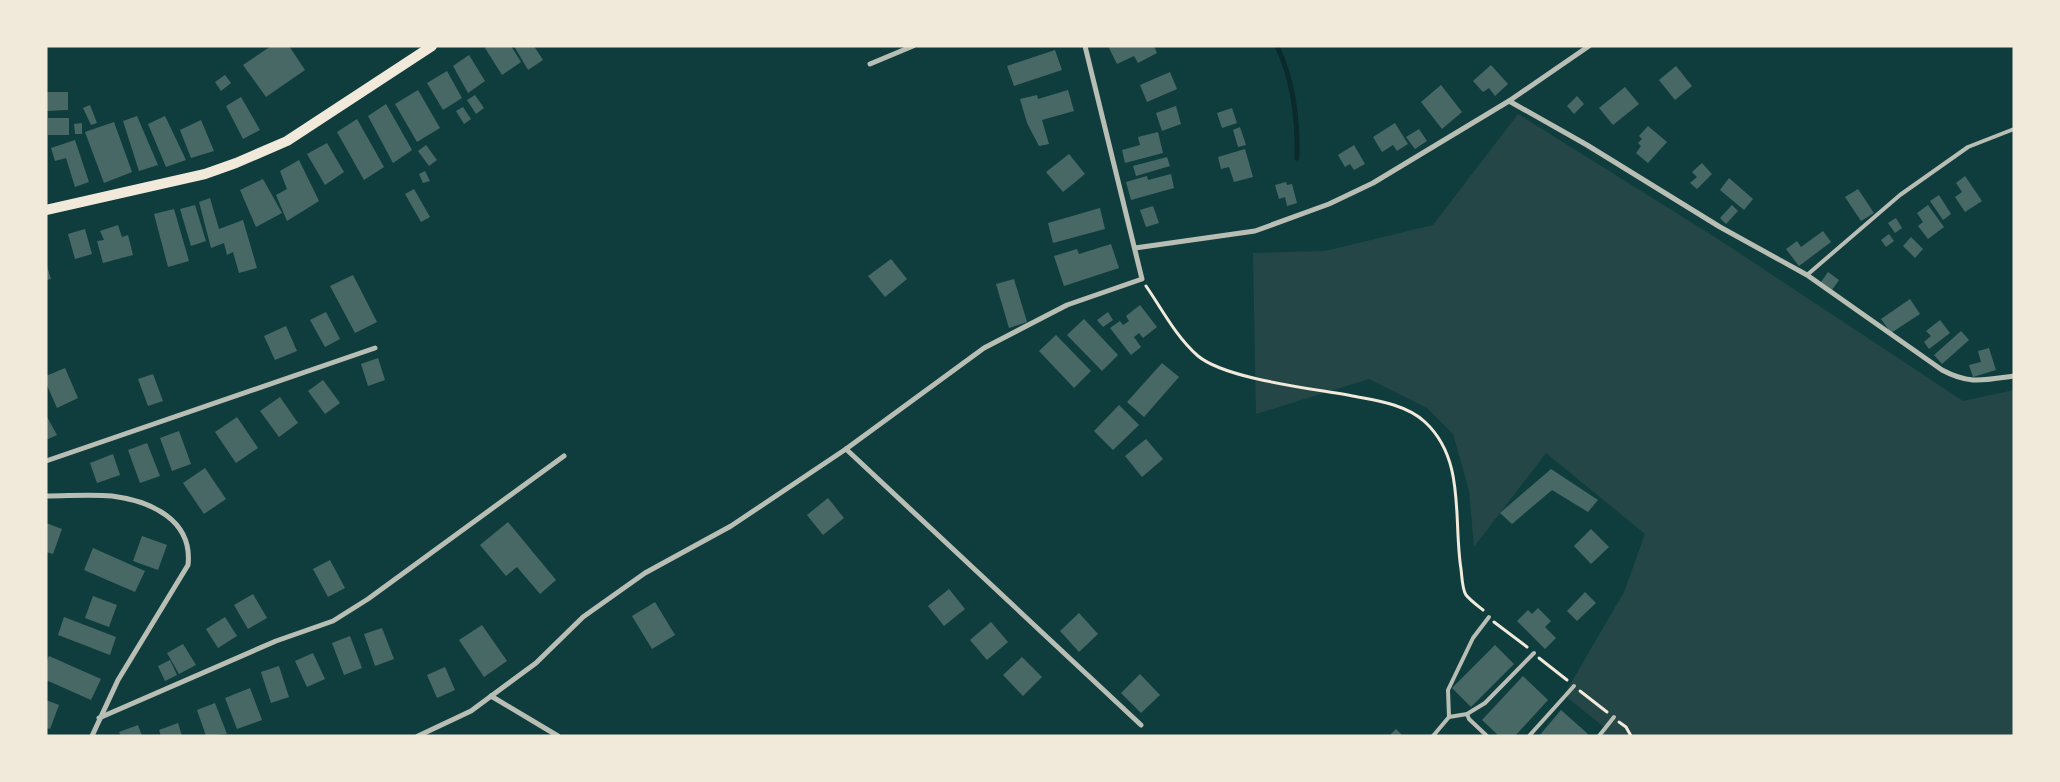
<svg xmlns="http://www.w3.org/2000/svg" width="2060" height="782" font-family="Arial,sans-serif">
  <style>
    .green { fill: #244646 }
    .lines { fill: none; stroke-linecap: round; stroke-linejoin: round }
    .stream { stroke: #0a2a2b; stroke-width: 5 }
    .building { fill: #486865 }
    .path { stroke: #f1e9da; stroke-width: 3 }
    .service { stroke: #b8beb3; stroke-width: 4 }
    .minor { stroke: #b8beb3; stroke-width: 5 }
    .secondary { stroke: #f1e9da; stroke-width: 10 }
  </style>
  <rect width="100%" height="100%" fill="#0f3d3e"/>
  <path class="green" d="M1518,114L1718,239L1963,401L2014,390V736H1596L1604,727L1564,695L1624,592L1645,534L1546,453L1474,547L1469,490L1453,434L1427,408L1369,379L1256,414L1253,253L1325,251L1433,225Z"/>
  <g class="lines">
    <path class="stream" d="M1277,46C1293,80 1298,121 1297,158"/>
  </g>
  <g class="building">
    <path d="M271,46H289L305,70L266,97L243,65Z"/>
    <path d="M487,46H511L521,62L502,75L485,48Z"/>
    <path d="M514,46H534L543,60L528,70Z"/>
    <path d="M1108,46H1154L1157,53L1138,63L1134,56L1117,64Z"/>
    <path d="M1055,50L1062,70L1014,86L1007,66Z"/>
    <path d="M469,55L485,81L468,93L453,66Z"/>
    <path d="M1491,65L1508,84L1495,96L1489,88L1483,92L1473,81Z"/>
    <path d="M1676,66L1692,86L1675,100L1659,80Z"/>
    <path d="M447,71L462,98L443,110L427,83Z"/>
    <path d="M1170,72L1177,89L1147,102L1140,85Z"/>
    <path d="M225,75L231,83L221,91L215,82Z"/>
    <path d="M1441,85L1462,112L1442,129L1421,102Z"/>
    <path d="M1625,87L1639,104L1613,125L1599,108Z"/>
    <path d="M418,90L440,128L417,142L395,104Z"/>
    <path d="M1068,90L1074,111L1042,120L1049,144L1039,146L1027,123L1020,99L1037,95L1038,99Z"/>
    <path d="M46,92H68V110L46,111Z"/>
    <path d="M475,95L484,108L476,114L467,100Z"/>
    <path d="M1577,96L1584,104L1574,114L1567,106Z"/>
    <path d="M241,97L260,130L243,139L226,106Z"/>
    <path d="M386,104L412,150L393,163L368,116Z"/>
    <path d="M90,105L97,123L91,125L83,108Z"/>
    <path d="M1176,106L1181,124L1162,131L1156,113Z"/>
    <path d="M463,107L471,119L464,124L456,111Z"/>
    <path d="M1232,108L1237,123L1222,128L1217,113Z"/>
    <path d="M137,116L158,165L139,171L123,121Z"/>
    <path d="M165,116L186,160L166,167L148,124Z"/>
    <rect x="48" y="118" width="21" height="17"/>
    <path d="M357,119L384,167L364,180L337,132Z"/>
    <path d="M201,120L214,151L191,158L180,130Z"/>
    <path d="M114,122L132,172L104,183L85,132Z"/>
    <path d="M82,123V134H75L74,124Z"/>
    <path d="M1395,123L1408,144L1397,151L1393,145L1382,152L1373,137Z"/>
    <path d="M1648,126L1667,142L1648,163L1636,153L1641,146L1638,143L1642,139L1639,136Z"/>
    <path d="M1240,127L1246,145L1238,147L1233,130Z"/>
    <path d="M1419,129L1427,141L1415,149L1406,137Z"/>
    <path d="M1158,132L1163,153L1125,163L1122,150L1140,145L1138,137Z"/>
    <path d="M75,140L89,182L75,187L66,158L55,161L51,148Z"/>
    <path d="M327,143L344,172L325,185L307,154Z"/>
    <path d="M426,145L437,160L429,166L418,151Z"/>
    <path d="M1354,145L1365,164L1354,170L1350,164L1345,167L1338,155Z"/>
    <path d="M1245,149L1253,177L1234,182L1229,167L1221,169L1218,157Z"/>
    <path d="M1069,154L1085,174L1063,192L1046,172Z"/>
    <path d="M1167,157L1170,166L1136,176L1133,166Z"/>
    <path d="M299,160L319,201L287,221L276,195L287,189L280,171Z"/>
    <path d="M1702,163L1712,174L1697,189L1690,183L1697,177L1692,172Z"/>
    <path d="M425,171L430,181L423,183L419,174Z"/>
    <path d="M1171,174L1174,188L1131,200L1126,182L1147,176L1148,180Z"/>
    <path d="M1965,176L1982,201L1965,212L1955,197L1962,192L1956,183Z"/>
    <path d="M1729,178L1753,199L1744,210L1720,190Z"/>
    <path d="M263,179L282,213L256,227L240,190Z"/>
    <path d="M1286,182L1287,185L1292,184L1297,203L1287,206L1285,197L1279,199L1275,185Z"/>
    <path d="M414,189L430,217L421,222L405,194Z"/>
    <path d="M1858,189L1874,213L1861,221L1845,197Z"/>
    <path d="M1939,195L1951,214L1943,220L1930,201Z"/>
    <path d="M210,198L219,229L243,220L257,268L239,273L233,252L227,255L224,243L211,248L199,202Z"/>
    <path d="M195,205L206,241L191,246L180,209Z"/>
    <path d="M1732,205L1738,211L1726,224L1720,218Z"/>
    <path d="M1928,205L1944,227L1928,239L1918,226L1923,222L1917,213Z"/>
    <path d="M1153,206L1159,223L1146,227L1140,210Z"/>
    <path d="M1100,208L1105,229L1053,243L1048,223Z"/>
    <path d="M174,209L189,261L168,267L154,214Z"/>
    <path d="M1896,218L1902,228L1895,233L1888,223Z"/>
    <path d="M118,225L122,237L128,235L133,255L103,263L97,241L104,240L100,231Z"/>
    <path d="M85,229L92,254L75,259L68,234Z"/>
    <path d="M1823,231L1831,242L1799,266L1786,249L1797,241L1801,247Z"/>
    <path d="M1889,234L1894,241L1886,247L1881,240Z"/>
    <path d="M1911,237L1923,249L1915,258L1903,246Z"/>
    <path d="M1111,244L1119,268L1064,286L1054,256L1077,249L1079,254Z"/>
    <path d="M891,259L907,279L885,297L868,276Z"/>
    <path d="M46,263L51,279L46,280Z"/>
    <path d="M1828,272L1839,280L1832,290L1821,282Z"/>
    <path d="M353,275L377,322L355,333L330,286Z"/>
    <path d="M1014,279L1027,322L1009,328L996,284Z"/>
    <path d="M1910,299L1920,314L1891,333L1881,319Z"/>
    <path d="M1140,305L1157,327L1143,338L1139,333L1134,337L1141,347L1131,355L1110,328L1120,321L1123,325L1129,321L1126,316Z"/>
    <path d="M326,312L340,339L325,347L310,320Z"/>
    <path d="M1108,312L1113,320L1103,327L1097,320Z"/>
    <path d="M1084,319L1118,355L1102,371L1067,335Z"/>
    <path d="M1940,320L1950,333L1929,349L1924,342L1931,336L1926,331Z"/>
    <path d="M286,326L297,351L275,360L264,336Z"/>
    <path d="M1961,331L1969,340L1942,364L1934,355Z"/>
    <path d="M1056,335L1091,371L1074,388L1039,351Z"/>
    <path d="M1989,348L1996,370L1973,377L1969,365L1981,362L1978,351Z"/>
    <path d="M378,358L385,380L368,386L361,364Z"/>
    <path d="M1162,363L1179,377L1144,417L1127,402Z"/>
    <path d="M65,368L78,398L57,408L46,383V376Z"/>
    <path d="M153,374L163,401L148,406L138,379Z"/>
    <path d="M323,380L340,403L325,414L308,391Z"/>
    <path d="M280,397L298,423L279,437L260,411Z"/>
    <path d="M1119,405L1139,425L1113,450L1094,431Z"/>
    <path d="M46,415L57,435L46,440Z"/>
    <path d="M237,417L258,448L236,463L215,432Z"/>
    <path d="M179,431L191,464L172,471L160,438Z"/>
    <path d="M1146,439L1163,459L1142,477L1125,456Z"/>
    <path d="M147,443L160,476L140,483L128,450Z"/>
    <path d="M113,454L120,475L97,483L90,463Z"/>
    <path d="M205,468L226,499L204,514L183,483Z"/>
    <path d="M1551,469L1598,500L1588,512L1552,490L1512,524L1500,513Z"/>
    <path d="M828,498L844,518L823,535L807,515Z"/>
    <path d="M508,522L556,580L540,594L517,567L506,576L480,545Z"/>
    <path d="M46,523L62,529L53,554L46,552Z"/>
    <path d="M1591,529L1609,547L1591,564L1574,546Z"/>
    <path d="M142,536L167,545L158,570L133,561Z"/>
    <path d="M93,548L145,571L135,592L84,570Z"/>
    <path d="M330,560L345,588L328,597L313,569Z"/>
    <path d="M949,589L965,609L944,626L928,606Z"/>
    <path d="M1585,592L1596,603L1577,621L1567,611Z"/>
    <path d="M253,594L267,618L248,629L234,605Z"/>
    <path d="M93,596L117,605L109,627L85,618Z"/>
    <path d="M655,602L675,635L652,649L632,616Z"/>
    <path d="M1538,608L1551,621L1545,627L1556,638L1545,649L1517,621L1528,610L1532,614Z"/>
    <path d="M1079,613L1098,634L1079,652L1060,631Z"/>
    <path d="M64,617L116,637L110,655L58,635Z"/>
    <path d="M225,617L237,636L218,648L206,629Z"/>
    <path d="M991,622L1008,642L987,660L970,640Z"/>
    <path d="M482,625L507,661L484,677L459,640Z"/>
    <path d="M382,628L394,659L375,666L364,634Z"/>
    <path d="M350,636L362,668L344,675L332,643Z"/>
    <path d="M183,644L196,665L179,674L167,653Z"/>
    <path d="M1495,645L1514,664L1471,707L1452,688Z"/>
    <path d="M313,653L325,679L307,687L295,661Z"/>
    <path d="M49,656L101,679L91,700L46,680V663Z"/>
    <path d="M1022,657L1042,677L1023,696L1003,675Z"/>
    <path d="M170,660L177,675L165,681L158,666Z"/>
    <path d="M279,666L289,697L271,703L261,672Z"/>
    <path d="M445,667L455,690L437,698L427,675Z"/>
    <path d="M1140,674L1160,695L1141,713L1121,693Z"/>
    <path d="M1523,676L1548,700L1515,736H1499L1482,720Z"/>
    <path d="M250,688L262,720L237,729L225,698Z"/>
    <path d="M46,700L59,705L50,729L46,728Z"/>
    <path d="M215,703L227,734L206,736L197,710Z"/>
    <path d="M1561,710L1588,734L1586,736H1539Z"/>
    <path d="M178,723L182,736H161L159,730Z"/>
    <path d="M138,725L142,736H121L119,732Z"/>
    <path d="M1396,729L1403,736H1389Z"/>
  </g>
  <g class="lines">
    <g class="path">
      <path d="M1146,286C1162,309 1176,337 1198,356C1227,380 1318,389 1358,397C1381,401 1408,406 1425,422C1466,460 1453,519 1461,569C1462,576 1462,589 1466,595C1470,600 1478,606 1483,610"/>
      <path d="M1494,622L1527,647"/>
      <path d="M1539,658L1567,680"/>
      <path d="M1580,691L1607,712"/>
      <path d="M1619,722L1626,727L1631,736"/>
    </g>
    <g class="service">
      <path d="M1807,275L1900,195L1968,147L2014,129"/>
      <path d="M1467,714L1469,719L1487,736"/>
      <path d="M1449,717L1448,690L1473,638L1489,617"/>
      <path d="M1433,736L1449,717L1467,714L1485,703L1534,653"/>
      <path d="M1529,736L1574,686"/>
      <path d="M1599,736L1614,717"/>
    </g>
    <g class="minor">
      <path d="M870,64L913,46"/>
      <path d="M1509,101L1587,145L1720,227L1807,275L1942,370C1970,385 1984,380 2014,376"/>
      <path d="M1135,248L1255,231L1329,204L1373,183L1509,101L1589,46"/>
      <path d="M846,449L1141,725"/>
      <path d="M46,461L375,348"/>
      <path d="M46,496C68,496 91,494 112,496C151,501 193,520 188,565L118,680L92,736"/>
      <path d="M491,696L558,736"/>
      <path d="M99,718L276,641L333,621L368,599L564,456"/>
      <path d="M418,736L471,711L536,663L583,617L645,573L731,526L846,449L984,348L1067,305L1142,279L1085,46"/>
    </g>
    <path class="secondary" d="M46,210L205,174L236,163L287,141L432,46"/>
  </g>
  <rect width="2060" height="782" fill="none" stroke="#f1e9da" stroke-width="95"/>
</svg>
